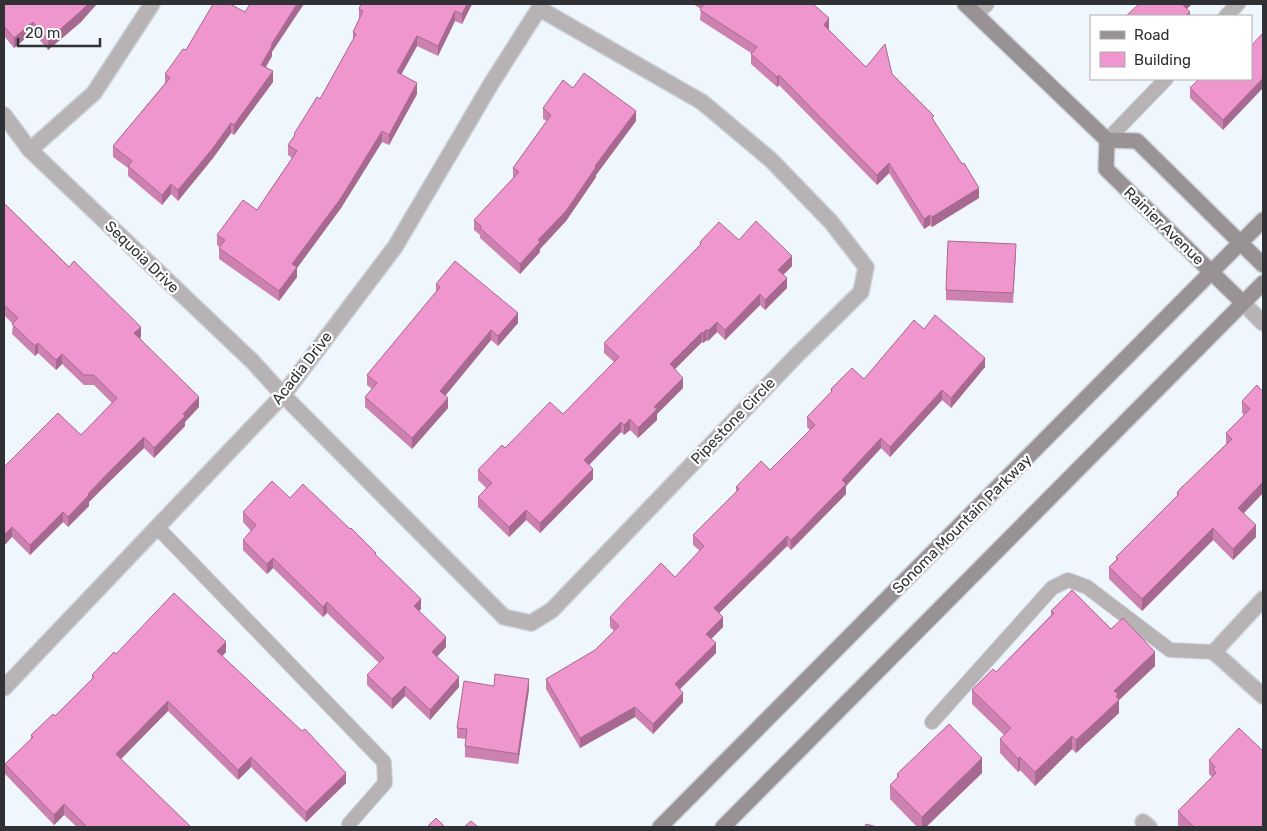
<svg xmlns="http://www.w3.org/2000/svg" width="1267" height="831" font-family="Rubik,sans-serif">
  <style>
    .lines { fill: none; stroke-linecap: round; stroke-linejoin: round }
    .lane-casing { stroke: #cdd3d9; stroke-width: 16 }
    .street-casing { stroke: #cdd3d9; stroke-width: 18 }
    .secondary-casing { stroke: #cdd3d9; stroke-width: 18 }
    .lane { stroke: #b7b2b4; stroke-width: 14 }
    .street { stroke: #b7b2b4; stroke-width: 15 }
    .secondary { stroke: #989294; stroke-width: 15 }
    .wall { fill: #cd81b0 }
    .shaded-wall { fill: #a76990 }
    .building { fill: #ee96cd; stroke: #a76990 }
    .labels { text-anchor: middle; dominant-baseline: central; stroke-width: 4.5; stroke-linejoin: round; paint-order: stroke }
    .street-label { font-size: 15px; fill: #2f3134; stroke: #fff }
  </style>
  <rect width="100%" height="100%" fill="#f0f6fd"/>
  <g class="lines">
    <g class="lane-casing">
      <g id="lane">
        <path d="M977,14L987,4"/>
        <path d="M1226,16L1238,4"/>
        <path d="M1107,140L1166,79"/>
        <path d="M157,527L384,762L385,783L349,824"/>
        <path d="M932,722L1052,588L1068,580L1087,587L1170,650L1214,652"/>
      </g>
    </g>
    <g class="street-casing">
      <g id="street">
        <path d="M4,115L30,150L252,361L283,395L504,617L531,623L552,610L796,356L861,292L866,267L831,222L771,160L702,102L540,9"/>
        <path d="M30,150L94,93L152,4"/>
        <path d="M1243,303L1263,323"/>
        <path d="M1263,599L1214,652L1263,696"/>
        <path d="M4,688L283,395L395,247L491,84L542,4"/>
        <path d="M1143,822L1149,827"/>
      </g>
    </g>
    <g class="secondary-casing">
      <g id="secondary">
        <path d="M965,4L1107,140L1137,141L1263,265"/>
        <path d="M1107,140L1106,169L1243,303"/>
        <path d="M660,827L1263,220"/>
        <path d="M723,827L1263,283"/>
      </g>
    </g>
    <use href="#lane" class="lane"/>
    <use href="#street" class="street"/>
    <use href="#secondary" class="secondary"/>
  </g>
  <g class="wall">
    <path d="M4,4L81,22L48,50L33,32L14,48L4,36Z"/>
    <path d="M472,4L462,24L455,21L438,56L417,46L401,75L417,94L389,145L382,142L341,208L297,268V277L279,301L219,259V248L220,247L217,245V235L257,210L292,158L288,155V145L294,137V134L320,99L353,40V32L359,19V9Z"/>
    <path d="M693,4H813L829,29L828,30L866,67L892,74L934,121L979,198L932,227L930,225L924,229L889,173L877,185L779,85L777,87L751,64V53L700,20L701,9Z"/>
    <path d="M186,50L272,52V56L266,67L273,82L234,135L231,133L213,158L178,201L171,194L162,205L128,176V168L113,157V146L165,83V74Z"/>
    <path d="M1251,79L1223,130L1190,98V88Z"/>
    <path d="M573,88L636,121L596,175V177L566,221L540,249V252L520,274L480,238V235L474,230V220L513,178V168L547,121L543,119V108Z"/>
    <path d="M4,203L141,337L140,338L199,407L185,422V426L154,458L144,448L109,482L89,502V506L68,527L63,522L30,555L12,537L4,467L81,435L112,403L94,385H84L62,364L56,370L38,353L35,356L12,334L13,324L4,315Z"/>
    <path d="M739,240L792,266L783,275L787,288L765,310L760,305L725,340L717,332L708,341L707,340L703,343L702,342L675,369L683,388L657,414V420L638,438L630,430L624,435L621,432L589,465L593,479L540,533L526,520L509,537L478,507V497L486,488L478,480V470L505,448L563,414L614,362L604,353V343L700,246V242Z"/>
    <path d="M1016,254L1013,303L946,300V290Z"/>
    <path d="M436,284L518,323L498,346L491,340L445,396L448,408L412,449L365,407V397L372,389L367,385V375L436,292Z"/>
    <path d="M924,329L985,367L951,408L942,400L890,457L881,448L846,486V494L791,550L787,546L719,613L723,627L711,639L716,653L680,689L683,702L653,734L635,717L580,748L546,689V679L595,650L614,631L610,627V617L675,577L700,551L693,545V535L736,492V487L770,470L810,430L807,427V417L831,393V389L864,379Z"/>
    <path d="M1263,392V493L1244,513L1256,537L1233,560L1213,540L1142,611L1109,579V567L1116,560V557L1177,496V493L1226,444V433L1244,415L1242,413V401Z"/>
    <path d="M290,498L376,555L421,609L419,611L446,647L437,656L459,687L430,720L405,696L392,709L367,685V675L379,663L327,613L323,617L273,568L267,574L243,550V540L251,531L243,522V512Z"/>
    <path d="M1051,611L1111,629L1155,666L1119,700V713L1076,753L1072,749L1035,786L1020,770L1018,772L1000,753V739L1004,735L972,704V690L996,672L1051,615Z"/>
    <path d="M226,652L222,656L346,783L306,822L251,767L238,780L168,711L121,759L190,827H77L64,815L54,825L5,774V764L31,739V735L55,716L92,679V675L116,654Z"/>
    <path d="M494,686L529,689L518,764L465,757V746L466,739L457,738V728Z"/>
    <path d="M1263,751V827H1180L1178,825V811L1212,777L1209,774V760Z"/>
    <path d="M982,773L926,827H917L890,799V785L897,778V774Z"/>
  </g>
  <g class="shaded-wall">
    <path d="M88,4H97L81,22L48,50V40Z"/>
    <path d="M297,4H304L272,52V56L261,75V65L271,45Z"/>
    <path d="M467,4H472L462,24V14Z"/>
    <path d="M1182,4H1192L1182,14Z"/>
    <path d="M455,11V21L438,56V46Z"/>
    <path d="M1190,12V16H1185Z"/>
    <path d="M829,18V29L824,35V25Z"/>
    <path d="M33,22V32L14,48V38Z"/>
    <path d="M417,36V46L397,82V72Z"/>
    <path d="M273,71V82L234,135V125Z"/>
    <path d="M779,75V85L777,87V77Z"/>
    <path d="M1263,78V88L1223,130V120Z"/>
    <path d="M417,83V94L389,145V135Z"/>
    <path d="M636,111V121L596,175V177L566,221L540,249V252L520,274V264L595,166Z"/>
    <path d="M231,123V133L213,158L178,201V190Z"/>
    <path d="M382,131V142L341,208L297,268V277L279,301V291L292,264Z"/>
    <path d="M889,163V173L877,185V175Z"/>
    <path d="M171,184V194L162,205V195Z"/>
    <path d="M979,188V198L932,227V217Z"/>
    <path d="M930,215V225L924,229V219Z"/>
    <path d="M792,256V266L778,280V270Z"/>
    <path d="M787,278V288L765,310V300Z"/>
    <path d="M760,294V305L725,340V330Z"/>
    <path d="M518,313V323L498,346V336Z"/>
    <path d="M717,322V332L708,341V331Z"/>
    <path d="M141,327V337L134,343V333Z"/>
    <path d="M707,329V340L703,343V333Z"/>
    <path d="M491,330V340L440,402V391Z"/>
    <path d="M702,332V342L670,374V364Z"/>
    <path d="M38,343V353L35,356V346Z"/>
    <path d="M62,354V364L56,370V360Z"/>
    <path d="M985,358V367L951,408V398Z"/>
    <path d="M683,378V388L657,414V420L638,438V428L654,407Z"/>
    <path d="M942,390V400L890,457V447Z"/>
    <path d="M199,397V407L185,422V426L154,458V448L183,414Z"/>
    <path d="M448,398V408L412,449V438Z"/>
    <path d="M630,419V430L624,435V425Z"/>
    <path d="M621,422V432L584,470V460Z"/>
    <path d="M144,437V448L109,482L89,502V506L68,527V517L88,494L109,472Z"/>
    <path d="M881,438V448L846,486V494L791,550V540L842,480Z"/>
    <path d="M593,469V479L540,533V523Z"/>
    <path d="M1263,482V493L1238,519V508Z"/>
    <path d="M526,510V520L509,537V527Z"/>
    <path d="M63,512V522L30,555V545Z"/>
    <path d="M1256,525V537L1233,560V549Z"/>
    <path d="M12,527V537L4,546V535Z"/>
    <path d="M1213,528V540L1142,611V599Z"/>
    <path d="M787,536V546L714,618V608Z"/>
    <path d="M273,558V568L267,574V564Z"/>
    <path d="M421,599V609L414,617V606Z"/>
    <path d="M327,602V613L323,617V607Z"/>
    <path d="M723,617V627L706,644V634Z"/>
    <path d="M446,637V647L432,662V652Z"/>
    <path d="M226,642V652L217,662V651Z"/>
    <path d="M716,643V653L675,694V684Z"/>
    <path d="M1155,652V666L1119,700V713L1076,753V740L1114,691Z"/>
    <path d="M459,677V687L430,720V710Z"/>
    <path d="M529,679V689L518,764V754Z"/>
    <path d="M405,686V696L392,709V699Z"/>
    <path d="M683,693V702L653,734V724Z"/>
    <path d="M168,701V711L116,764V754Z"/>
    <path d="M635,707V717L580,748V738Z"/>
    <path d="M1072,736V749L1035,786V772Z"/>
    <path d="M251,757V767L238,780V770Z"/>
    <path d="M1020,757V770L1018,772V759Z"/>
    <path d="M982,758V773L926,827H922V817Z"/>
    <path d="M346,773V783L306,822V812Z"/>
    <path d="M64,804V815L54,825V815Z"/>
  </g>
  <g class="building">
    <path d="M4,4H88L81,11L48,40L33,22L14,38L4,26Z"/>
    <path d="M213,4H230L245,12L250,4H297L271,45L272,46L261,65L273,71L234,125L231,123L213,148L178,190L171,184L162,195L128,166L132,161L113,146L170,78L165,74L183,49L186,50Z"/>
    <path d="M361,4H467L462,14L455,11L438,46L417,36L397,72L417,83L389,135L382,131L341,198L292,264L297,267L279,291L219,248L225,240L217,235L243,200L257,210L297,151L288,145L295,135L294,134L317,97L320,99L356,34L353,32L363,11L359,9Z"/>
    <path d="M704,4H813L829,18L824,25L866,67L885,44L892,74L934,116L932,118L962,164L964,163L979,188L932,217L930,215L924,219L889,163L877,175L779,75L777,77L751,54L757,47L700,10Z"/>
    <path d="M1139,4H1182L1190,12L1185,16H1126Z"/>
    <path d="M1263,33V78L1223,120L1190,88L1199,79H1251V46Z"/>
    <path d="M584,73L636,111L595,166L596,167L566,211L538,240L540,242L520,264L480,228L481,226L474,220L519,172L513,168L551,115L543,108L563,80L573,88Z"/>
    <path d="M4,203L69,267L74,261L141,327L134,333L199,397L183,414L185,416L154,448L144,437L109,472L88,494L89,495L68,517L63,512L30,545L12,527L4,535V467L58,413L81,435L117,398L94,375H84L62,354L56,360L38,343L35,346L12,324L18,318L4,305Z"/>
    <path d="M756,221L792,256L778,270L787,278L765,300L760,294L725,330L717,322L708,331L707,329L703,333L702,332L670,364L683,378L654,407L657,409L638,428L630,419L624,425L621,422L584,460L593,469L540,523L526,510L509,527L478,497L492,483L478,470L502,445L505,448L550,402L563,414L619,357L604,343L701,244L700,242L719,222L739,240Z"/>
    <path d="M948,241L1016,244L1013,293L946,290Z"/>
    <path d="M455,261L518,313L498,336L491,330L440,391L448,398L412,438L365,397L377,383L367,375L440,287L436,284Z"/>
    <path d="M935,315L985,358L951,398L942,390L890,447L881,438L842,480L846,484L791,540L787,536L714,608L723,617L706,634L716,643L675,684L683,693L653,724L635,707L580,738L546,679L595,650L619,626L610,617L661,563L675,577L704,546L693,535L739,489L736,487L761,461L770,470L815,425L807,417L832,391L831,389L852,368L864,379L914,320L924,329Z"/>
    <path d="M1257,385L1263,392V482L1238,508L1256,525L1233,549L1213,528L1142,599L1109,567L1118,559L1116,557L1179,494L1177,493L1180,489L1232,439L1226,433L1250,409L1242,401Z"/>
    <path d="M272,481L290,498L303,484L350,529L351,528L376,553L375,554L421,599L414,606L446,637L432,652L459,677L430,710L405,686L392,699L367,675L384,658L327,602L323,607L273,558L267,564L243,540L256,525L243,512Z"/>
    <path d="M1072,590L1111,629L1123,618L1155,652L1114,691L1118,694L1116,696L1119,700L1076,740L1072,736L1035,772L1020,757L1018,759L1000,739L1011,728L972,690L993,669L996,672L1054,613L1051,611Z"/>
    <path d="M174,593L226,642L217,651L302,731L305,729L346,773L306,812L251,757L238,770L168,701L116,754L190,826L189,827H87L64,804L54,815L5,764L33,737L31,735L53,714L55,716L94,677L92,675L114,652L116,654Z"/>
    <path d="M495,674L529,679L518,754L465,746L467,729L457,728L464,681L494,686Z"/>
    <path d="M949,724L982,758L922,817L890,785L899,776L897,774Z"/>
    <path d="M1239,728L1263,751V827H1194L1178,811L1216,773L1213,769L1215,767L1209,760Z"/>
    <path d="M436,818L445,827H427Z"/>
    <path d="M471,821L478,827H464Z"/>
    <path d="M866,824L877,827H865Z"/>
  </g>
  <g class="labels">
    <g class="street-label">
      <text transform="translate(1164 226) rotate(44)">Rainier Avenue</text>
      <text transform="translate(142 257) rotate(44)">Sequoia Drive</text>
      <text transform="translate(302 368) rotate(-52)">Acadia Drive</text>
      <text transform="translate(733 421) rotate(-46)">Pipestone Circle</text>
      <text transform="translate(962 524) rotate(-45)">Sonoma Mountain Parkway</text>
    </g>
  </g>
  <rect width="1267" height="831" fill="none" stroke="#2f3134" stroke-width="10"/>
  <rect x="1090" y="15" width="162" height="65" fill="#ffffff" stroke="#acadae"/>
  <rect x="1100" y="31" width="25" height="8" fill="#989294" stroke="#acadae"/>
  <text x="1134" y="40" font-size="15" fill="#2f3134">Road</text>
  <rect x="1100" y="52" width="25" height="15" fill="#ee96cd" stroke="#acadae"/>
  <text x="1134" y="65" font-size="15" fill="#2f3134">Building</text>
  <path d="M18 38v8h82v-8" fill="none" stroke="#2f3134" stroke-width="2.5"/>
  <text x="25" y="38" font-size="15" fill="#2f3134" stroke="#ffffff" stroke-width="4" paint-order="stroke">20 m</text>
</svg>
